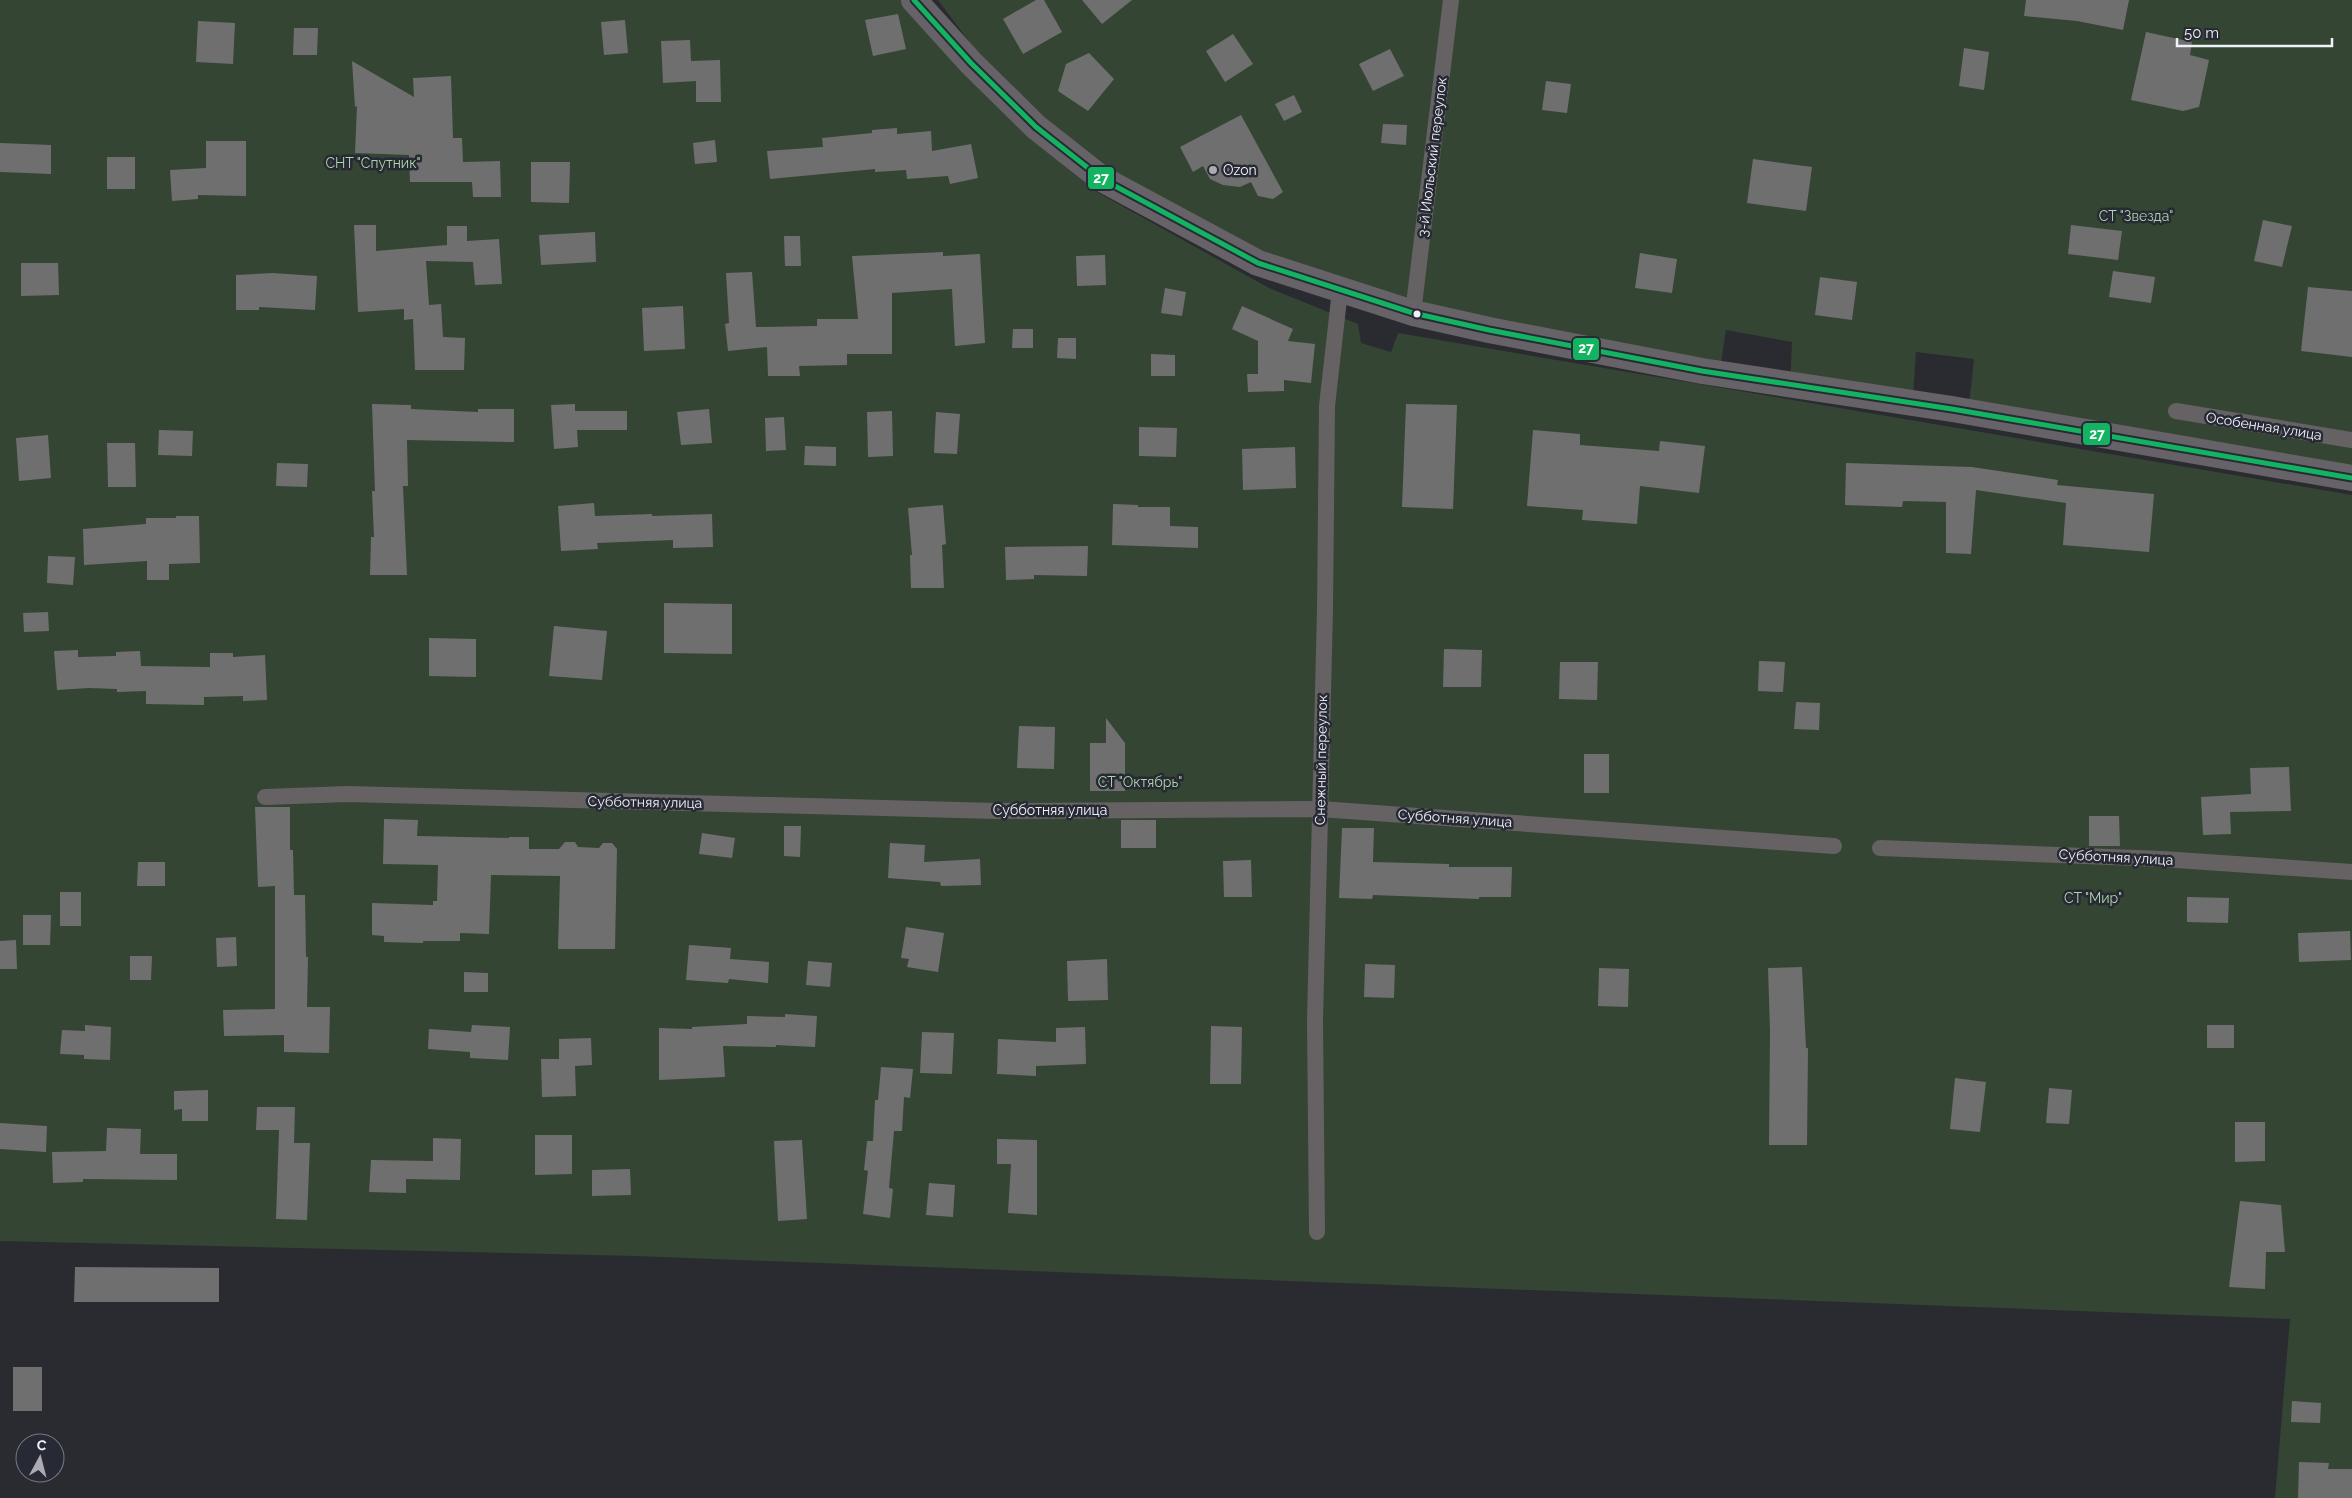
<svg xmlns="http://www.w3.org/2000/svg" width="2352" height="1498" font-family="Raleway,sans-serif">
  <style>
    .green { fill: #344533 }
    .building { fill: #706f70 }
    .lines { fill: none; stroke-linecap: round; stroke-linejoin: round }
    .street { stroke: #666264; stroke-width: 16 }
    .primary { stroke: #666267; stroke-width: 26 }
    .bus-1-casing { stroke: #272a34; stroke-width: 9 }
    .bus-1 { stroke: #13b361; stroke-width: 5 }
    .poi-dot { fill: #abacb3; stroke: #272a34; stroke-width: 2 }
    .bus-dot { fill: #f0f2f9; stroke: #272a34; stroke-width: 2 }
    .labels { text-anchor: middle; dominant-baseline: central; stroke-width: 5; stroke-linejoin: round; paint-order: stroke }
    .street-label { font-size: 14px; fill: #f0f2f9; stroke: #272a34 }
    .park-label { font-size: 14px; fill: #add5a7; stroke: #272a34 }
    .poi-label { font-size: 14px; fill: #f0f2f9; stroke: #272a34; text-anchor: start }
    .line-badge { stroke: #272a34; stroke-width: 2 }
    .badge-label { font-size: 14px; text-anchor: middle; font-weight: bold; fill: #fff }
  </style>
  <rect width="100%" height="100%" fill="#2a2b31"/>
  <g class="green">
    <path d="M0,0H910L1034,141L1097,192L1269,288L1358,324L1361,343L1391,352L1398,333L2352,495V1498H2275L2290,1319L636,1256L0,1241Z"/>
    <path d="M938,0H2352V475L1968,413L1974,359L1916,352L1912,411L1790,385L1792,342L1726,330L1719,375L1405,314L1185,219L1102,170L998,80Z"/>
  </g>
  <g class="building">
    <path d="M1036,0H1044L1062,32L1023,54L1003,19Z"/>
    <path d="M1082,0H1132L1102,24Z"/>
    <path d="M2026,0H2129L2123,30L2077,21L2024,16Z"/>
    <path d="M898,14L906,49L873,56L865,20Z"/>
    <path d="M625,20L628,53L604,55L601,22Z"/>
    <path d="M198,21L235,23L233,64L196,62Z"/>
    <path d="M294,28H318L317,55H293Z"/>
    <path d="M2146,32L2192,42L2190,55L2209,60L2199,107L2183,111L2131,100Z"/>
    <path d="M1233,34L1253,64L1225,82L1206,51Z"/>
    <path d="M690,40L691,61L720,60L721,102H696V81L663,83L661,41Z"/>
    <path d="M1964,48L1989,52L1984,90L1959,86Z"/>
    <path d="M1390,49L1404,76L1373,91L1359,64Z"/>
    <path d="M1089,53L1114,79L1088,111L1058,91L1066,64Z"/>
    <path d="M352,61L414,97L413,78L451,76L453,138H462L463,162L500,161L501,197H473L472,182H410L409,155L355,153L357,106L355,107Z"/>
    <path d="M1546,81L1571,84L1567,113L1542,110Z"/>
    <path d="M1294,95L1302,112L1284,121L1275,104Z"/>
    <path d="M1241,115L1283,192L1273,199L1258,196L1251,182L1240,187L1223,185L1210,179L1203,166L1193,172L1180,147Z"/>
    <path d="M1383,124L1407,125L1406,145L1381,143Z"/>
    <path d="M897,128V134L931,131L932,151L971,144L978,178L950,184L948,176L907,179L906,170L875,172V169L770,179L767,151L823,147L822,138L872,133V130Z"/>
    <path d="M715,140L717,162L695,164L693,143Z"/>
    <path d="M206,141H246V196L198,195V199L172,201L170,170L206,168Z"/>
    <path d="M0,143L51,145V174L0,172Z"/>
    <rect x="107" y="157" width="28" height="32"/>
    <path d="M1753,159L1812,167L1806,211L1747,203Z"/>
    <path d="M531,162H570L569,203L531,202Z"/>
    <path d="M2263,220L2292,226L2282,267L2254,261Z"/>
    <path d="M354,225H376V251L447,245V226H467V241L499,239L502,284L475,285L473,262L426,261L429,305L441,304L443,337L465,338L464,370H415L413,319L404,320V309L358,312Z"/>
    <path d="M2071,225L2122,231L2118,260L2068,254Z"/>
    <path d="M595,232L596,262L541,265L539,235Z"/>
    <path d="M784,236H800L801,266H785Z"/>
    <path d="M943,252V256L980,254L985,343L955,346L952,289L892,293V354H847V365L799,366L800,376H768L767,347L728,351L725,324L729,323L726,273L752,272L756,327L817,326V319H858L852,256Z"/>
    <path d="M1640,253L1677,259L1672,293L1635,288Z"/>
    <path d="M1105,255L1106,285L1077,286L1076,256Z"/>
    <path d="M21,263H58L59,295L21,296Z"/>
    <path d="M2113,271L2155,277L2151,303L2109,297Z"/>
    <path d="M272,273L317,276L315,310L259,307V310H236V275Z"/>
    <path d="M1820,277L1857,282L1852,320L1815,315Z"/>
    <path d="M2308,287L2352,291V357L2301,351Z"/>
    <path d="M1165,288L1186,292L1182,316L1161,313Z"/>
    <path d="M683,306L685,349L644,351L642,308Z"/>
    <path d="M1242,306L1293,329L1288,341L1315,344L1311,383L1284,380V391L1248,392L1247,374H1258V341L1232,329Z"/>
    <path d="M1013,329H1033V348H1012Z"/>
    <path d="M1058,338H1076V359L1057,358Z"/>
    <path d="M1151,354L1175,355V376H1151Z"/>
    <path d="M372,404L411,405V409L478,412V409H514V442L407,440L408,486H403L407,575H370L371,537H374L372,491H375Z"/>
    <path d="M575,404V411H627V430H577L578,447L554,449L551,405Z"/>
    <path d="M1406,404L1457,405L1453,509L1402,507Z"/>
    <path d="M709,409L712,443L681,445L677,412Z"/>
    <path d="M892,411L893,456L868,457L867,412Z"/>
    <path d="M936,412L960,414L957,454L934,453Z"/>
    <path d="M784,417L786,450L766,451L765,418Z"/>
    <path d="M1139,427L1177,428L1176,457L1139,456Z"/>
    <path d="M159,430L193,431L192,456L158,455Z"/>
    <path d="M1533,430L1580,434V445L1659,451L1660,441L1705,446L1699,493L1640,486L1637,524L1582,520L1583,510L1527,506Z"/>
    <path d="M48,435L51,478L19,481L16,438Z"/>
    <path d="M107,443H135L136,487H108Z"/>
    <path d="M805,446L836,447V466L804,465Z"/>
    <path d="M1295,447L1296,488L1243,490L1242,449Z"/>
    <path d="M277,463L308,464L307,487L276,486Z"/>
    <path d="M1846,463L1972,467L2058,480L2057,485L2154,494L2149,552L2063,545L2066,503L1976,490L1971,554L1946,553V502L1903,501L1902,507L1845,505Z"/>
    <path d="M594,503L595,516L652,514V516L712,514L713,547L673,548V540L597,543L598,549L561,551L558,506Z"/>
    <path d="M1113,504L1138,505V507H1170V526L1198,527V548L1112,545Z"/>
    <path d="M943,505L946,544L942,545L944,588H911L910,555H912L908,508Z"/>
    <path d="M176,516H199L200,563L169,564V580H147V561L84,565L83,529L146,524V518H176Z"/>
    <path d="M1088,546L1087,576L1034,575V579L1006,580L1005,547Z"/>
    <path d="M48,556L75,557L73,585L47,583Z"/>
    <path d="M664,603L732,604V654L664,653Z"/>
    <path d="M48,612L49,631L24,632L23,613Z"/>
    <path d="M554,626L607,631L602,680L549,676Z"/>
    <path d="M429,638L476,639V677L429,676Z"/>
    <path d="M1444,649L1482,650L1481,687H1443Z"/>
    <path d="M78,650V657L116,656V652L140,651L141,666L210,667V653H233V657L265,655L267,700L243,701V696L204,697V705L146,704V691L117,692V689L89,688L57,690L54,651Z"/>
    <path d="M1759,661L1785,662L1783,692L1758,691Z"/>
    <path d="M1560,662H1598L1597,700L1559,699Z"/>
    <path d="M1796,702L1820,703L1819,730L1794,729Z"/>
    <path d="M1106,718L1125,743V791H1090V743H1106Z"/>
    <path d="M1019,726L1055,727L1054,769L1017,768Z"/>
    <rect x="1584" y="754" width="25" height="39"/>
    <path d="M2289,767L2291,811L2230,812L2231,834L2203,835L2201,797L2251,794L2250,768Z"/>
    <path d="M255,807H290V850H293L294,895H305L306,957H308L307,1007H330L329,1053L284,1052V1035L224,1036L223,1010L275,1009V886L258,887Z"/>
    <path d="M2089,816H2119L2120,846H2089Z"/>
    <path d="M384,819L418,820L417,836L509,838V837H529V849H559L565,842H575L578,847L599,848L603,843H612L617,849L615,949H558L560,876L491,875L489,934L460,933V941H423V943L384,942V936L372,935V903L433,905V901H437L438,865L383,864Z"/>
    <rect x="1121" y="820" width="35" height="28"/>
    <path d="M784,826H801L800,857L784,856Z"/>
    <path d="M1342,828H1374L1373,862L1449,864V867H1512L1511,897H1479V899L1373,895L1372,899L1339,898Z"/>
    <path d="M702,833L735,838L732,858L699,854Z"/>
    <path d="M890,843L925,845L924,862L980,859L981,885L941,886L940,882L888,878Z"/>
    <path d="M1251,860L1252,897H1224L1223,861Z"/>
    <path d="M138,862H165V886H137Z"/>
    <rect x="60" y="892" width="21" height="34"/>
    <path d="M2187,897L2229,898L2228,923L2187,922Z"/>
    <path d="M23,915H51L50,945H23Z"/>
    <path d="M906,927L944,933L938,972L907,967L909,959L901,958Z"/>
    <path d="M2350,931L2351,960L2299,962L2298,933Z"/>
    <path d="M236,937L237,966L217,967L216,938Z"/>
    <path d="M16,940L17,969H0V941Z"/>
    <path d="M689,945L731,948L730,959L769,962L768,983L729,979L728,983L686,980Z"/>
    <path d="M130,956H152L151,980H130Z"/>
    <path d="M1107,959L1108,1000L1068,1001L1067,961Z"/>
    <path d="M808,961L832,963L830,987L806,985Z"/>
    <path d="M1365,964L1395,965L1394,998L1364,997Z"/>
    <path d="M1802,967L1806,1048H1808L1807,1145H1769L1770,1031L1768,968Z"/>
    <path d="M1599,968L1629,969L1628,1007L1598,1006Z"/>
    <path d="M464,972L488,973V992H464Z"/>
    <path d="M785,1014L817,1016L815,1047L776,1045V1047L723,1046L725,1077L659,1080V1028L692,1029V1027L747,1024V1016L785,1017Z"/>
    <path d="M85,1025L111,1027L110,1060L84,1059V1055L60,1054L62,1030L85,1031Z"/>
    <path d="M472,1025L510,1027L508,1060L470,1058V1052L428,1049L429,1029L471,1032Z"/>
    <rect x="2207" y="1025" width="27" height="23"/>
    <path d="M1211,1026L1242,1027L1241,1084H1210Z"/>
    <path d="M1085,1027L1086,1064L1036,1066V1076L997,1074L998,1039L1056,1042V1028Z"/>
    <path d="M922,1032L954,1033L952,1074L920,1073Z"/>
    <path d="M591,1038L592,1065L575,1066L576,1096L542,1097L541,1059H559V1039Z"/>
    <path d="M881,1067L913,1069L910,1098L904,1097L902,1131H894L889,1188L893,1189L890,1218L863,1214L868,1171L864,1170L867,1141H873L875,1100H878Z"/>
    <path d="M1955,1078L1986,1082L1980,1132L1950,1129Z"/>
    <path d="M2049,1088L2072,1090L2069,1124L2046,1123Z"/>
    <path d="M208,1090V1121H182V1109L174,1110V1091Z"/>
    <path d="M257,1107H295L294,1143H310L307,1220L276,1219L279,1130H256Z"/>
    <path d="M2235,1122H2265V1161L2235,1162Z"/>
    <path d="M0,1123L47,1126L46,1152L0,1149Z"/>
    <path d="M107,1128L141,1129L140,1154H177V1180L83,1179V1182L53,1183L52,1152L106,1151Z"/>
    <path d="M535,1135H572V1174L535,1175Z"/>
    <path d="M433,1138L461,1139L460,1180L406,1179V1193L369,1192L371,1160L433,1161Z"/>
    <path d="M997,1139L1037,1140V1215L1008,1213L1011,1164H997Z"/>
    <path d="M802,1140L807,1219L778,1221L774,1141Z"/>
    <path d="M630,1169L631,1195L592,1196V1170Z"/>
    <path d="M929,1183L955,1185L953,1217L926,1215Z"/>
    <path d="M2240,1201L2281,1205L2285,1252H2266L2265,1289L2229,1287Z"/>
    <path d="M75,1267L219,1268V1302H74Z"/>
    <rect x="13" y="1367" width="29" height="44"/>
    <path d="M2292,1401L2321,1403L2320,1423L2291,1422Z"/>
    <path d="M2299,1462L2329,1463L2328,1469H2352V1498H2298Z"/>
  </g>
  <g class="lines">
    <g class="street">
      <path d="M1413,313L1451,0"/>
      <path d="M2176,411L2352,440"/>
      <path d="M265,797L348,794L996,811L1320,809L1834,846"/>
      <path d="M1880,848L2162,859L2352,872"/>
      <path d="M1317,1232L1315,1020L1325,610L1327,406L1340,290"/>
    </g>
    <path class="primary" d="M914,0L971,63L1036,127L1102,179L1258,263L1413,313L1489,330L1702,371L1952,409L2352,478"/>
    <g class="bus-1-casing">
      <path id="bus-1" d="M914,0L971,63L1036,127L1102,179L1258,263L1413,313L1489,330L1702,371L1952,409L2352,478"/>
    </g>
    <use href="#bus-1" class="bus-1"/>
  </g>
  <circle class="poi-dot" cx="1213" cy="170" r="5"/>
  <circle class="bus-dot" cx="1417" cy="314" r="4.5"/>
  <g class="labels">
    <g class="street-label">
      <text transform="translate(1432 157) rotate(-83)">3-й Июльский переулок</text>
      <text transform="translate(2264 426) rotate(9)">Особенная улица</text>
      <text transform="translate(1321 760) rotate(-89)">Снежный переулок</text>
      <text transform="translate(645 802) rotate(1)">Субботняя улица</text>
      <text x="1050" y="810">Субботняя улица</text>
      <text transform="translate(1455 818) rotate(4)">Субботняя улица</text>
      <text transform="translate(2116 857) rotate(3)">Субботняя улица</text>
    </g>
    <g class="park-label">
      <text x="373" y="163">СНТ "Спутник"</text>
      <text x="2136" y="216">СТ "Звезда"</text>
      <text x="1140" y="782">СТ "Октябрь"</text>
      <text x="2093" y="898">СТ "Мир"</text>
    </g>
    <g class="poi-label">
      <text x="1223" y="170">Ozon</text>
    </g>
  </g>
  <g class="line-badge">
    <rect x="1087" y="166" width="28" height="24" rx="5" fill="#13b361"/>
    <rect x="1572" y="337" width="28" height="24" rx="5" fill="#13b361"/>
    <rect x="2082" y="422" width="29" height="24" rx="5" fill="#13b361"/>
  </g>
  <g class="badge-label">
    <text x="1101" y="183">27</text>
    <text x="1586" y="353">27</text>
    <text x="2097" y="439">27</text>
  </g>
  <g transform="translate(40 1458) rotate(7)"><circle r="24" fill="#272a34" stroke="#777a83"/>
  <path d="M0-4L9 19L0 12L-9 19Z" fill="#abacb3"/>
  <text y="-8" font-size="14" font-weight="bold" text-anchor="middle" fill="#f0f2f9">С</text>
  </g>
  <path d="M2177 38v8h155v-8" fill="none" stroke="#f0f2f9" stroke-width="2.5"/>
  <text x="2184" y="38" font-size="15" fill="#f0f2f9" stroke="#272a34" stroke-width="4" paint-order="stroke">50 m</text>
</svg>
